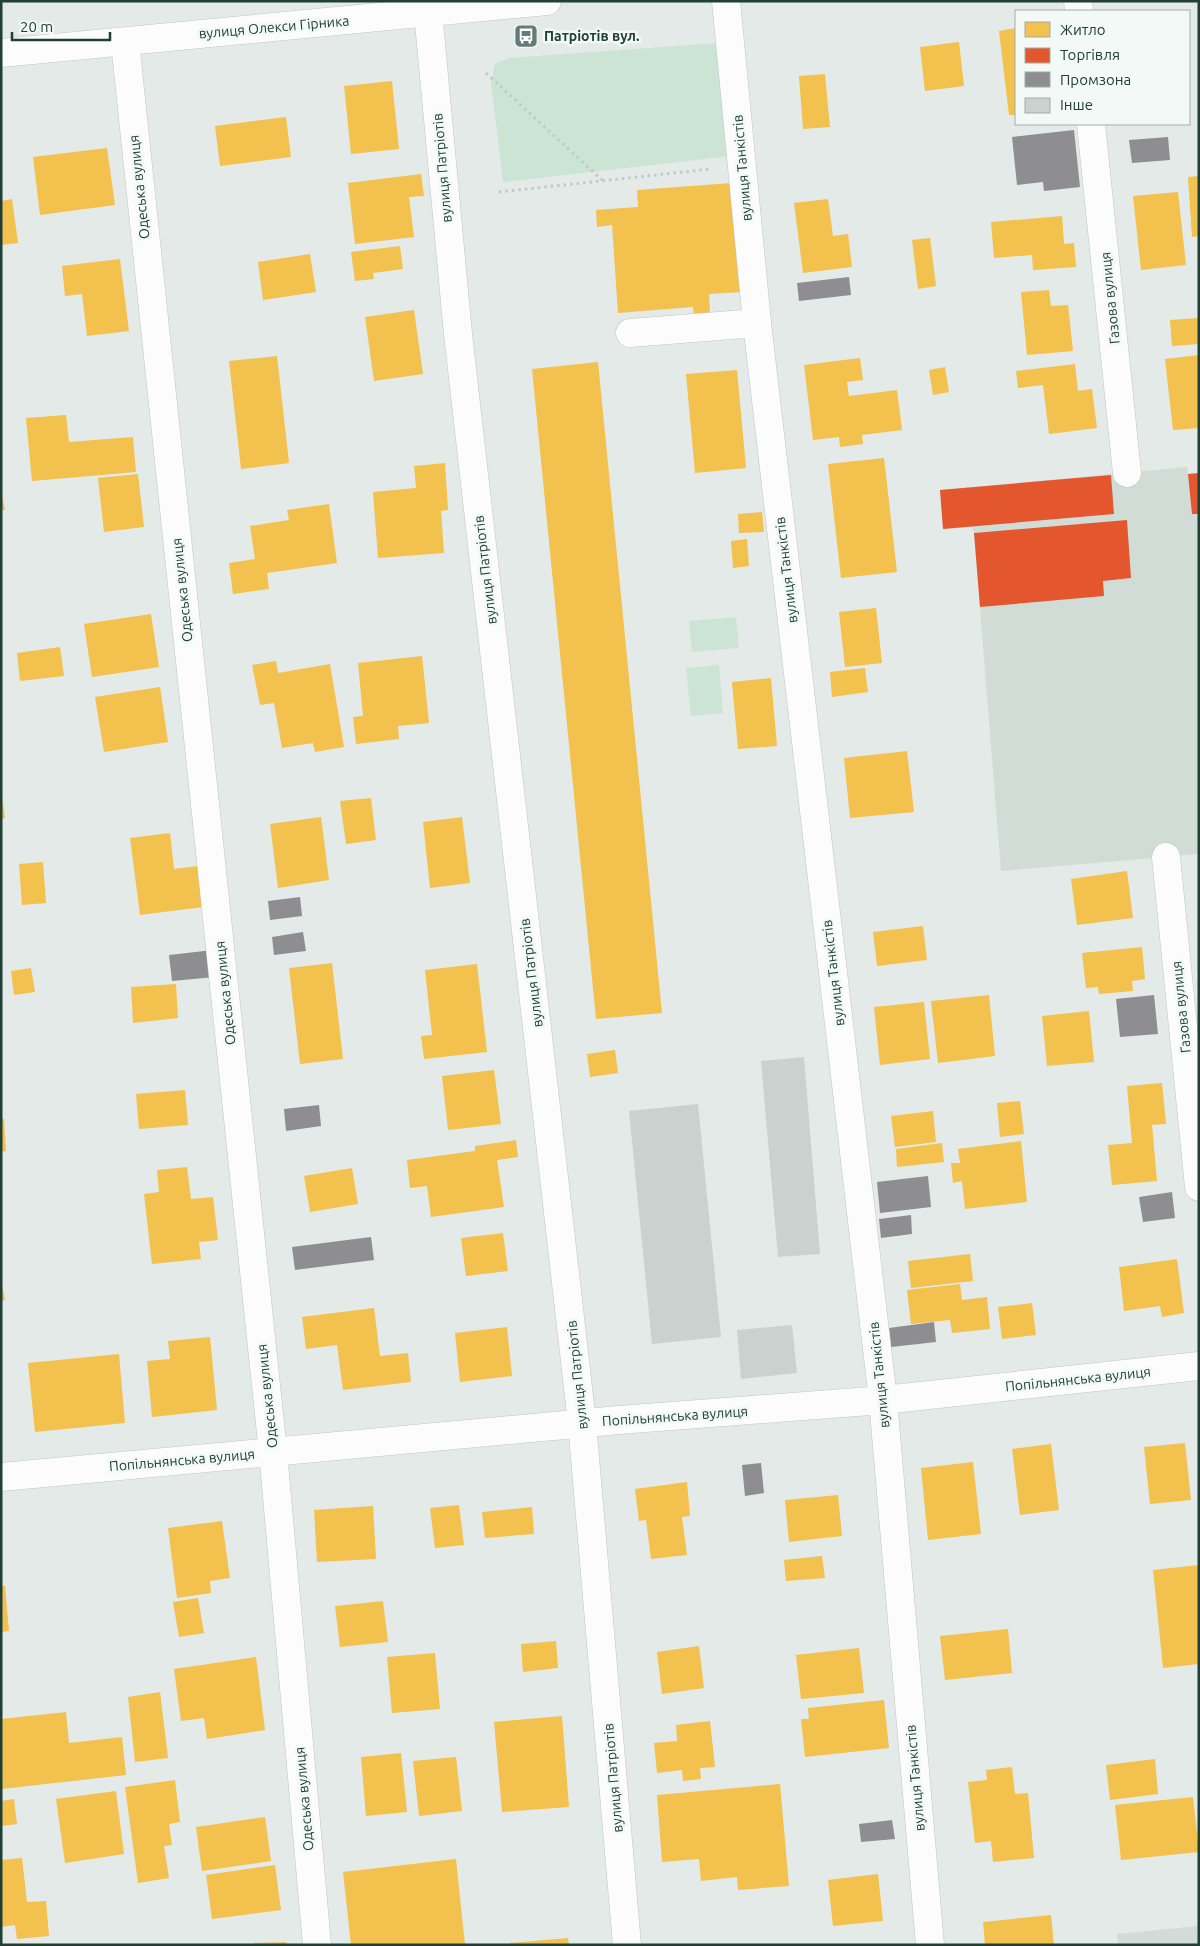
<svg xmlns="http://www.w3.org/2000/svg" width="1200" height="1946" font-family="Ubuntu,sans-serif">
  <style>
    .built { fill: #d1dcd7 }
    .green { fill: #cce4d4 }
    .homes { fill: #f2c14e }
    .shops { fill: #e4572e }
    .industry { fill: #8d8d92 }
    .building { fill: #cbd1cf }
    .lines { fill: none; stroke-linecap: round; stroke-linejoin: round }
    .minor-casing { stroke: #c1c7c4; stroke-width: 29 }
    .path { stroke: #c1cac7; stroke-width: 3; stroke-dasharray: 2.5 4; stroke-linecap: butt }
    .minor { stroke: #fbfcfb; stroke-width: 28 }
    .labels { text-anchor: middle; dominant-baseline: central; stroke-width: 5; stroke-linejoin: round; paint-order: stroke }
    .street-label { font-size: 14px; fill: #203f37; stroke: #f2f9f6 }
    .poi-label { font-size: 14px; font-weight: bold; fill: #203f37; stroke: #f2f9f6; text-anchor: start }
  </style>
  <rect width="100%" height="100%" fill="#e4eae7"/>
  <g class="built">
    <path d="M1187,467L1188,474L1199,473V854L1001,871L974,533L972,527L943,529L940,490Z"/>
    <path d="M1199,1926V1945H1118L1117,1934Z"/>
  </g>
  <g class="green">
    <path d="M719,43L731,156L503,182L491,82L495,64L509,58Z"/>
    <path d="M736,617L739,648L692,652L689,621Z"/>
    <path d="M719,665L723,713L691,716L686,668Z"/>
  </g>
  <g class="homes">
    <path d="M1016,28V115H1009L999,31Z"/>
    <path d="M959,42L964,86L925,91L920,47Z"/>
    <path d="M825,74L830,127L803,129L799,76Z"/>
    <path d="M392,81L399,149L351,154L344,86Z"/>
    <path d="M286,117L291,157L220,166L215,126Z"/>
    <path d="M107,148L115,205L40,215L33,157Z"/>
    <path d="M421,174L424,196L409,197L414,237L355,244L348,183Z"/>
    <path d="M1199,176V236L1192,237L1188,177Z"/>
    <path d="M732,183L741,292L709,294L710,313L694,315L693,307L618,313L612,225L597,227L596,210L638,207L637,190Z"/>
    <path d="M1178,192L1186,265L1141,270L1133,196Z"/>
    <path d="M12,199L18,243L1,245V201Z"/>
    <path d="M828,199L833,236L848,234L852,267L803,273L794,203Z"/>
    <path d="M1062,216L1064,244L1074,243L1076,267L1033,270L1032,255L994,258L991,222Z"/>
    <path d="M930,238L936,286L918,289L912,240Z"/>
    <path d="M400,246L403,269L373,273L374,279L355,281L351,252Z"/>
    <path d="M310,254L316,292L263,300L258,262Z"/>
    <path d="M120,259L129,331L87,336L82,294L65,296L62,266Z"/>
    <path d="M1049,290L1051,306L1068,305L1073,351L1027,355L1021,292Z"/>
    <path d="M414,310L423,374L374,381L365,317Z"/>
    <path d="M1199,318V344L1172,346L1170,320Z"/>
    <path d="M1199,355V428L1173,430L1165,359Z"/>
    <path d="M277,356L289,463L241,469L229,361Z"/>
    <path d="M860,358L863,380L847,382L849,396L897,390L902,430L862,435L863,444L840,447L839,437L813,440L804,365Z"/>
    <path d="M598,362L662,1013L596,1019L532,369Z"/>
    <path d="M1075,364L1078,391L1092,389L1097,428L1049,434L1043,385L1018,388L1016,371Z"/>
    <path d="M945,367L949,392L933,395L929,370Z"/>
    <path d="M737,370L746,468L695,473L686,374Z"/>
    <path d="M66,415L69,442L133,437L136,472L32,481L26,418Z"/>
    <path d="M884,458L897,572L841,578L828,464Z"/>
    <path d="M445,463L448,510L441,511L444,553L378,558L373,492L416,488L414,466Z"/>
    <path d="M138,474L144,527L104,532L98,478Z"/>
    <path d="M1,491L5,510H1Z"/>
    <path d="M329,504L337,563L267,573L269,589L233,594L229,563L255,559L250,526L289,520L287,510Z"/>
    <path d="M762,512L764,532L739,533L738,514Z"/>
    <path d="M747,539L749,566L733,568L731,541Z"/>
    <path d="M876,608L882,663L845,667L839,612Z"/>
    <path d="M151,614L159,667L92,677L84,624Z"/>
    <path d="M60,647L64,676L20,681L17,653Z"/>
    <path d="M422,656L429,723L398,726L399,739L356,744L353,717L363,716L358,663Z"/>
    <path d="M276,661L278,673L330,664L344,747L315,752L313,743L282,748L274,703L260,705L252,665Z"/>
    <path d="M865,668L868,692L832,697L830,672Z"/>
    <path d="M771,678L777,746L738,749L732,682Z"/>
    <path d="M160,687L168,742L104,752L95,697Z"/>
    <path d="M907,751L914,812L850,818L844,758Z"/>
    <path d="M1,791L5,818L1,819Z"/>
    <path d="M371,798L376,840L346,844L340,801Z"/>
    <path d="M321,817L329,880L278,888L270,824Z"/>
    <path d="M462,817L470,883L430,888L423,822Z"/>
    <path d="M170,833L174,869L198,866L203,907L140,915L130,838Z"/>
    <path d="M43,862L46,903L22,905L19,864Z"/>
    <path d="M1127,871L1133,918L1077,925L1071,879Z"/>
    <path d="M923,926L927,960L877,966L873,932Z"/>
    <path d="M1142,947L1145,979L1132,981L1133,991L1099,994L1098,987L1086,988L1082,953Z"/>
    <path d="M332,963L343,1059L300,1064L289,968Z"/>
    <path d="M477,964L487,1052L424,1059L421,1036L432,1035L425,970Z"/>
    <path d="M31,968L35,992L14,995L11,971Z"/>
    <path d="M176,984L178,1018L133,1023L131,987Z"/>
    <path d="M989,995L995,1056L938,1063L931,1001Z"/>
    <path d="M924,1002L930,1059L880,1065L874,1007Z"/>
    <path d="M1089,1011L1094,1062L1047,1066L1042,1016Z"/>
    <path d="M615,1050L618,1073L590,1077L587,1054Z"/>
    <path d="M494,1070L501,1124L448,1130L442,1076Z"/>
    <path d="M1162,1083L1166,1124L1152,1125L1157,1181L1112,1185L1108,1145L1132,1143L1127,1086Z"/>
    <path d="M185,1090L188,1125L139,1129L136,1094Z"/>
    <path d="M1020,1101L1024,1134L1000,1137L997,1103Z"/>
    <path d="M933,1111L936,1142L895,1147L891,1116Z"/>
    <path d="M1,1119H4L6,1151L1,1152Z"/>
    <path d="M516,1140L518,1157L497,1160L504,1207L431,1217L427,1186L410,1188L407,1160L475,1151V1146Z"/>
    <path d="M1021,1141L1027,1202L965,1209L962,1181L953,1183L951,1163H960L958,1149Z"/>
    <path d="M942,1143L944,1162L897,1167L896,1149Z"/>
    <path d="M187,1167L191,1199L213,1197L218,1240L199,1242L201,1259L152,1264L144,1194L159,1192L157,1170Z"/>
    <path d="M352,1168L358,1204L310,1212L304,1176Z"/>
    <path d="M503,1233L508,1271L466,1276L461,1238Z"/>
    <path d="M970,1254L973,1281L911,1288L908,1261Z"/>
    <path d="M1177,1259L1184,1313L1162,1317L1160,1306L1124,1311L1119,1267Z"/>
    <path d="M1,1279L5,1300L1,1301Z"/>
    <path d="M960,1284L962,1300L987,1297L990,1329L952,1333L950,1320L911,1324L907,1290Z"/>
    <path d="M1032,1303L1036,1335L1002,1339L998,1307Z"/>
    <path d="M374,1308L380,1356L408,1353L411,1382L343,1390L337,1345L306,1349L302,1317Z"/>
    <path d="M507,1327L512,1376L460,1382L455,1333Z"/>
    <path d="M210,1337L217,1410L152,1417L147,1361L170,1359L168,1341Z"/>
    <path d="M119,1354L125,1423L35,1432L28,1363Z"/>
    <path d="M1185,1443L1191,1500L1150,1504L1144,1447Z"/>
    <path d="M1051,1444L1059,1510L1020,1515L1012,1449Z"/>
    <path d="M973,1462L981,1534L928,1540L921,1468Z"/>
    <path d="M687,1482L690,1516L682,1517L687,1555L651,1559L646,1520L639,1521L635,1489Z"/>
    <path d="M838,1495L842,1536L789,1542L785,1500Z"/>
    <path d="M459,1505L464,1545L435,1548L430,1508Z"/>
    <path d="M373,1506L376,1559L317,1562L314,1510Z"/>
    <path d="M532,1507L534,1534L485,1538L482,1512Z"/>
    <path d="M222,1521L230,1578L210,1581L211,1593L177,1598L168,1528Z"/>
    <path d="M822,1556L825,1578L786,1581L784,1560Z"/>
    <path d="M1199,1565V1664L1163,1668L1153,1570Z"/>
    <path d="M1,1586H5L9,1631L1,1632Z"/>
    <path d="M198,1598L204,1633L179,1637L173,1602Z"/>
    <path d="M383,1601L388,1642L340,1647L335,1606Z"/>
    <path d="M1008,1629L1012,1673L945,1680L940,1636Z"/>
    <path d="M556,1641L558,1668L523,1672L521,1644Z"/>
    <path d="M699,1646L704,1688L662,1694L657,1652Z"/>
    <path d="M859,1648L864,1693L801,1699L796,1655Z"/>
    <path d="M435,1653L440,1709L392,1713L387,1657Z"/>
    <path d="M256,1657L265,1730L207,1739L204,1718L181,1721L174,1669Z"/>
    <path d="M160,1692L168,1758L135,1762L128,1697Z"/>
    <path d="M884,1700L889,1748L805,1757L801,1719H809L808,1708Z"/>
    <path d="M66,1712L69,1743L122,1737L126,1775L1,1789V1719Z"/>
    <path d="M562,1716L569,1807L502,1812L494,1722Z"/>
    <path d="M710,1721L715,1767L700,1768L701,1779L683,1781L682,1770L657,1773L654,1743L677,1741L676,1725Z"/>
    <path d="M401,1753L407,1812L366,1816L361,1757Z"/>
    <path d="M456,1757L462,1811L419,1816L413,1761Z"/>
    <path d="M1155,1759L1158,1794L1110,1800L1106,1765Z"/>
    <path d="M1012,1767L1015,1794L1028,1793L1034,1858L993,1862L991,1841L975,1843L968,1782L987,1780L986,1770Z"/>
    <path d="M175,1780L180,1822L169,1824L172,1845L164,1846L169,1878L138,1883L125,1787Z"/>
    <path d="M780,1784L789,1886L738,1890L737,1877L701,1881L699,1859L662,1862L657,1795Z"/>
    <path d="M116,1791L124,1854L65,1863L56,1799Z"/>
    <path d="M1193,1797L1199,1852L1121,1860L1115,1805Z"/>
    <path d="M14,1799L17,1824L1,1826V1801Z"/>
    <path d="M265,1817L271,1861L202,1871L196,1827Z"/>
    <path d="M22,1858L27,1902L46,1901L49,1936L17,1939L15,1925L1,1927V1860Z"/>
    <path d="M456,1859L465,1945H351L343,1872Z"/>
    <path d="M275,1865L281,1910L212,1919L206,1875Z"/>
    <path d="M878,1874L883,1921L833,1926L828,1880Z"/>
    <path d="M1051,1915L1054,1945H985L983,1922Z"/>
    <path d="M568,1938L569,1945H510V1943Z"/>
    <path d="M286,1942L287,1945H254V1943Z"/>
  </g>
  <g class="shops">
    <path d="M1199,473V514H1192L1188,474Z"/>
    <path d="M1111,475L1114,514L943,529L940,490Z"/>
    <path d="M1127,520L1131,578L1103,581L1104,596L980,607L974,533Z"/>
  </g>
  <g class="industry">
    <path d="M1074,130L1080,187L1044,191L1043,182L1017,185L1012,137Z"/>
    <path d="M1168,137L1170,160L1132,163L1129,140Z"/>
    <path d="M849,277L851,295L799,301L797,283Z"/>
    <path d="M300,897L302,916L270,920L268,901Z"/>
    <path d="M303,932L306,951L274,955L272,937Z"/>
    <path d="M213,950L215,977L172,981L169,955Z"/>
    <path d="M1154,995L1158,1034L1120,1037L1116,999Z"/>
    <path d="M319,1105L321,1126L286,1131L284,1109Z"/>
    <path d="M928,1176L931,1207L880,1213L877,1182Z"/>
    <path d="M1172,1192L1175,1218L1143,1222L1139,1197Z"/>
    <path d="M911,1215L912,1234L881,1238L879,1219Z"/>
    <path d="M371,1237L374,1260L295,1270L292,1247Z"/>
    <path d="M934,1322L936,1342L891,1347L889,1328Z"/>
    <path d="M761,1463L764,1493L745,1496L742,1465Z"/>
    <path d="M892,1820L895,1839L861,1842L859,1824Z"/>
  </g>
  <g class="building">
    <path d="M804,1057L820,1254L778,1257L761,1061Z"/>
    <path d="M698,1104L721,1337L652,1344L629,1111Z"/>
    <path d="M792,1325L797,1373L741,1379L737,1330Z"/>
  </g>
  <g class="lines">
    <g class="minor-casing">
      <g id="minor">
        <path d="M427,1L458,334L582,1423L627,1945"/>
        <path d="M726,1L757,323L883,1400L930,1945"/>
        <path d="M1078,1L1079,11"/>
        <path d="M125,42L273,1452L317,1945"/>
        <path d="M1,53L547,1"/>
        <path d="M1091,124L1127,473"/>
        <path d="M630,333L757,323"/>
        <path d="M1166,857L1199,1187"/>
        <path d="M1,1477L619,1420L883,1400L1199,1366"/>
      </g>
    </g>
    <g class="path">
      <path d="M486,73L602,180"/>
      <path d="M499,192L711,169"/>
    </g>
    <use href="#minor" class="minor"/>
  </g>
  <defs>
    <g id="bus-square" transform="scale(1.25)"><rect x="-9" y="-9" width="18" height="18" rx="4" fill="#657b75" stroke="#f2f9f6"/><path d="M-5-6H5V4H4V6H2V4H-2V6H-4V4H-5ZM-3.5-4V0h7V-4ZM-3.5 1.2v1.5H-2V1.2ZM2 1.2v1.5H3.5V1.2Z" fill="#fff"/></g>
  </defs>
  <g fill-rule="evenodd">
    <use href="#bus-square" x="526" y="36"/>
  </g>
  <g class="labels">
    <g class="street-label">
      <text transform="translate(274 27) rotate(-5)">вулиця Олекси Гірника</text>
      <text transform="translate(442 168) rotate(-95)">вулиця Патріотів</text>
      <text transform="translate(742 168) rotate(-95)">вулиця Танкістів</text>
      <text transform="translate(139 187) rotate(-96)">Одеська вулиця</text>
      <text transform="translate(1110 298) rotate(-96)">Газова вулиця</text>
      <text transform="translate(485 570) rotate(-97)">вулиця Патріотів</text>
      <text transform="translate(786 570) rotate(-97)">вулиця Танкістів</text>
      <text transform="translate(182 590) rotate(-96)">Одеська вулиця</text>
      <text transform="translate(531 973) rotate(-97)">вулиця Патріотів</text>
      <text transform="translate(833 973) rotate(-97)">вулиця Танкістів</text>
      <text transform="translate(225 993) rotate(-96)">Одеська вулиця</text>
      <text transform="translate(1181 1007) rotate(-96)">Газова вулиця</text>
      <text transform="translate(577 1375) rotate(-96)">вулиця Патріотів</text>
      <text transform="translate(879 1375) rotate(-96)">вулиця Танкістів</text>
      <text transform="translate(1078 1379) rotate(-6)">Попільнянська вулиця</text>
      <text transform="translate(267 1396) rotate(-96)">Одеська вулиця</text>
      <text transform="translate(675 1416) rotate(-4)">Попільнянська вулиця</text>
      <text transform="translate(182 1460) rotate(-5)">Попільнянська вулиця</text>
      <text transform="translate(613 1778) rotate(-95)">вулиця Патріотів</text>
      <text transform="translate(915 1778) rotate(-95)">вулиця Танкістів</text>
      <text transform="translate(304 1799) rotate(-95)">Одеська вулиця</text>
    </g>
    <g class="poi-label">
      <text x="544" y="36">Патріотів вул.</text>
    </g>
  </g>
  <rect width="1200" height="1946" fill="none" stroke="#203f37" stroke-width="5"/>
  <rect x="1015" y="10" width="175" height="115" fill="#f2f9f6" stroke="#9eafaa"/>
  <rect x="1025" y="22" width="25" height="15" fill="#f2c14e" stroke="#9eafaa"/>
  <text x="1060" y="35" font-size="15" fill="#203f37">Житло</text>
  <rect x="1025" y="48" width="25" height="15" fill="#e4572e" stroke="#9eafaa"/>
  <text x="1060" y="60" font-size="15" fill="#203f37">Торгівля</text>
  <rect x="1025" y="72" width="25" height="15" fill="#8d8d92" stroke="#9eafaa"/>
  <text x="1060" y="85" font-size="15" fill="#203f37">Промзона</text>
  <rect x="1025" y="98" width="25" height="15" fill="#cbd1cf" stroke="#9eafaa"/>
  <text x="1060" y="110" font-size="15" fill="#203f37">Інше</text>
  <path d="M12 32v8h98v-8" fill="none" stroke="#203f37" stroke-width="2.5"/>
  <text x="20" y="32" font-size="15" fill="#203f37" stroke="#f2f9f6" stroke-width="4" paint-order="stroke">20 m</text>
</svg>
